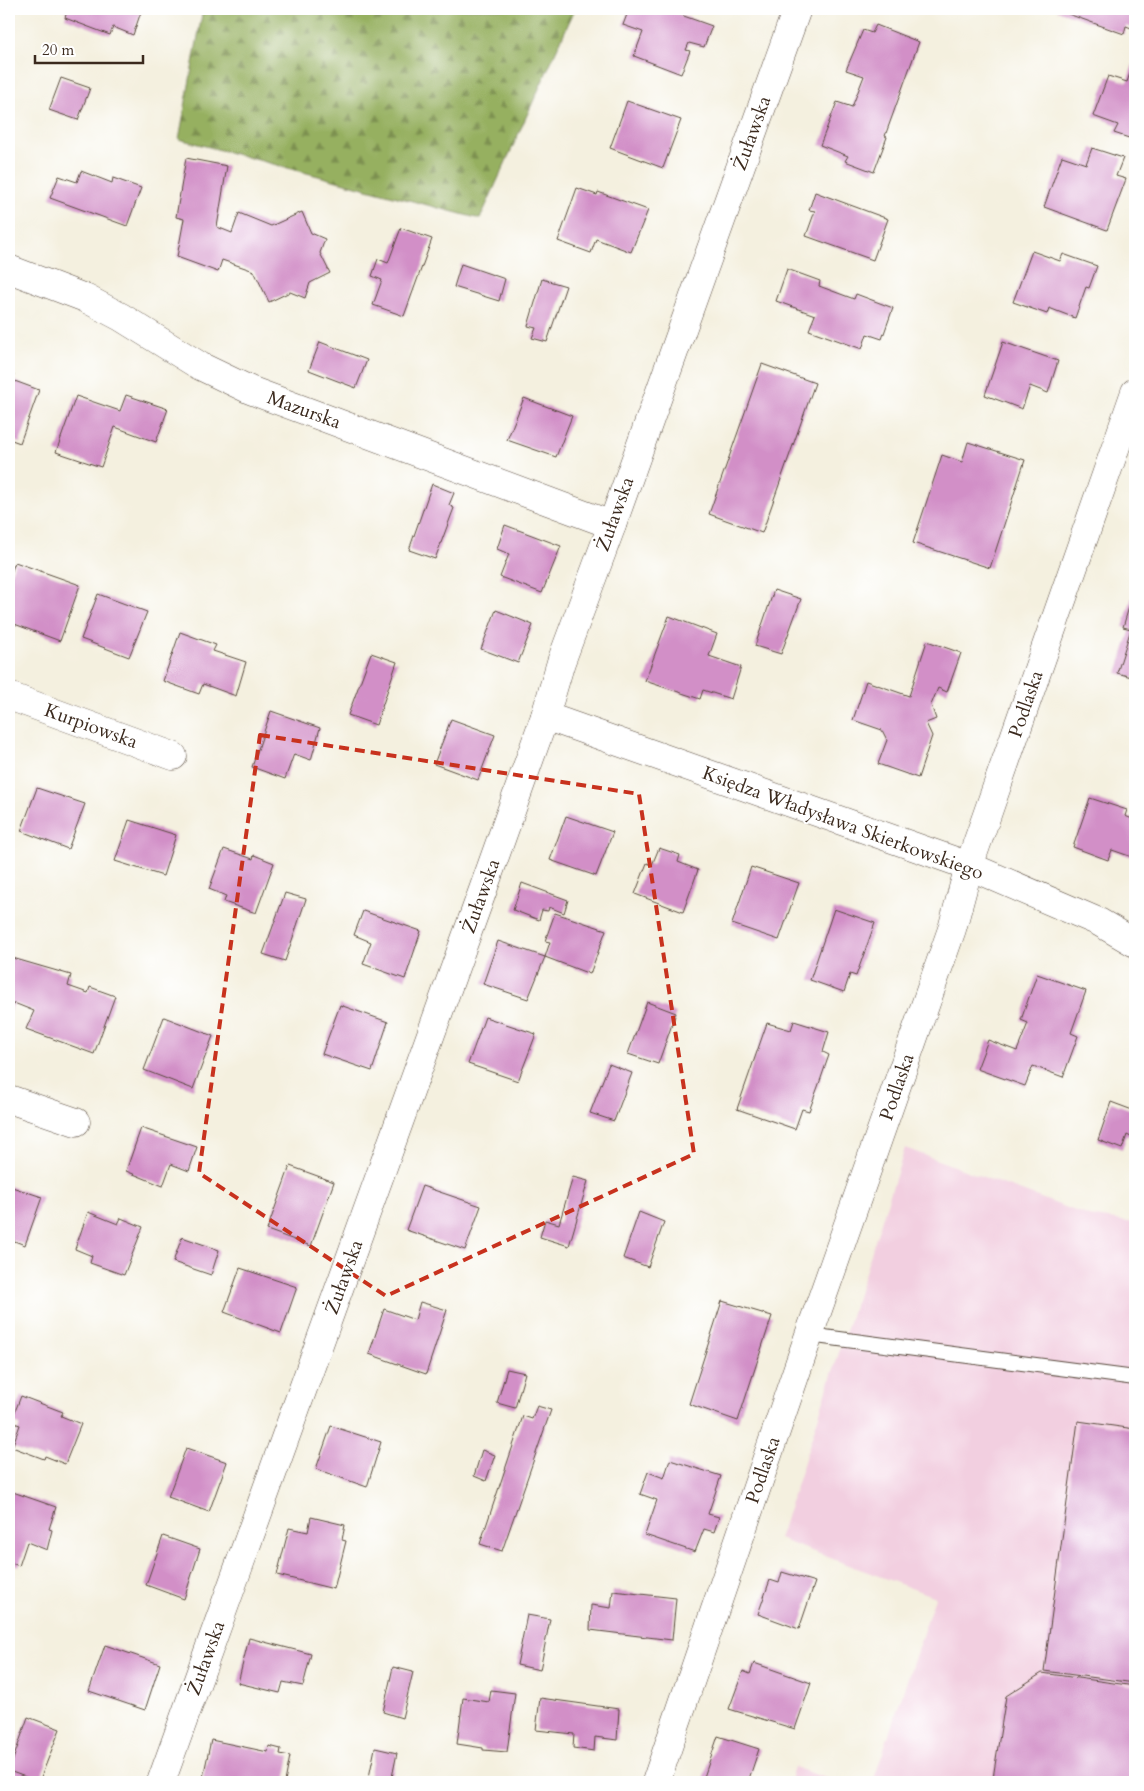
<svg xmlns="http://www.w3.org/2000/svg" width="1144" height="1791" font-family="Cardo,serif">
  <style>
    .built { fill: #f2cfe0 }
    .forest { fill: url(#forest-firs); stroke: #686d40 }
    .building { fill: #d28fc7 }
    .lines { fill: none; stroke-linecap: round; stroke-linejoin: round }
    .service-casing { stroke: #57483b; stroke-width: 16 }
    .minor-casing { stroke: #57483b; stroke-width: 29 }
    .service { stroke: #fff; stroke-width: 14 }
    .minor { stroke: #fff; stroke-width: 28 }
    .marked { fill: none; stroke: #c8321e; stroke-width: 4; stroke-dasharray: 10 6; stroke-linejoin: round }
    .labels { text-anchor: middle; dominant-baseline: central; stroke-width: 4; stroke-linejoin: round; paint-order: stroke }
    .street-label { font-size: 19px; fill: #3b2a1e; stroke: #fff }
  </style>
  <defs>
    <pattern id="forest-firs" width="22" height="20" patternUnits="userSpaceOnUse" patternTransform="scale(1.25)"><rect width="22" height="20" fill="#96b061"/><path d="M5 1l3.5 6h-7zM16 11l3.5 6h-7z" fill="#7c8f4f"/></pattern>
  </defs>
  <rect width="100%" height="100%" fill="#fff"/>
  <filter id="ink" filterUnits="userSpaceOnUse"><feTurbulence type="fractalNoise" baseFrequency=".02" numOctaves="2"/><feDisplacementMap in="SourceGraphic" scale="10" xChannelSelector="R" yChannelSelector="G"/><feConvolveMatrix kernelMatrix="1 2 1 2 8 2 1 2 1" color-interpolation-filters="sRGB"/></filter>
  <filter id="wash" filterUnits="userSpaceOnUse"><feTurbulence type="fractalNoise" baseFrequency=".0096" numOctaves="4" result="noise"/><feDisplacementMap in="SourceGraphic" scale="20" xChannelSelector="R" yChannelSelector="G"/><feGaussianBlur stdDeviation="1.12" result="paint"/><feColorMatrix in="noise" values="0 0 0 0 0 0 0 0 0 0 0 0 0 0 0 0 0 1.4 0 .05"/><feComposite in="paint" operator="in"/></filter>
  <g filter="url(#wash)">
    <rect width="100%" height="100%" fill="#f4f0df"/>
    <g class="built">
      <path d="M905,1148L1089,1216L1135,1223V1782H873L935,1597L779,1539Z"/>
      <path d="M794,1767L837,1782H789Z"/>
    </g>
    <path class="forest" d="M203,9H575L480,219L179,139Z"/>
    <g id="blocks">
      <g class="building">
        <path d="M62,9H142L133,35L113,27L110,35L65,18L67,11Z"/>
        <path d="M629,9H664L712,26L704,47L689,43L686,50L690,51L681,74L634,56L643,32L623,25Z"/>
        <path d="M1057,9H1135V25L1134,29L1126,26L1124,34L1057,10Z"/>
        <path d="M876,25L919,42L885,136L887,137L874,172L845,161L848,156L820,145L837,102L852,107L864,76L846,70L863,30L872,33Z"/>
        <path d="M1135,59V140L1114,133L1118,125L1093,116L1108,76L1127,82Z"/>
        <path d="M61,78L90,88L78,120L49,110Z"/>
        <path d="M9,99L14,101L9,114Z"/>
        <path d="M627,101L681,120L663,168L610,148Z"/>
        <path d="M1092,148L1123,158L1116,176L1126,179L1107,230L1044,207L1062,156L1086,164Z"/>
        <path d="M186,158L227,166L217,227L232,233L239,213L271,226L302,212L311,233L325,239L320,253L330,273L310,283L305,298L290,292L269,302L254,271L222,260L218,272L177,257L184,219L176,217Z"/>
        <path d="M81,171L112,183L113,178L141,188L127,226L50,198L59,176L77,182Z"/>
        <path d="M577,188L597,195L598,192L648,210L631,252L596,239L591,253L558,241Z"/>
        <path d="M815,192L888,219L873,260L806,236L815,211L809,210Z"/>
        <path d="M401,228L432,239L404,316L373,305L382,280L372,276L378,259L388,263Z"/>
        <path d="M1032,251L1060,261L1063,254L1097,266L1089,288L1086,287L1075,318L1049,308L1047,314L1013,302Z"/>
        <path d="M461,264L505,279L499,301L454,287Z"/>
        <path d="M787,269L820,281L819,286L854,299L856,294L893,308L882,339L867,334L862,349L809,330L815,315L776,301Z"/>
        <path d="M542,279L566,286L547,342L532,338L536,328L528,326Z"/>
        <path d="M320,342L367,360L356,388L309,370Z"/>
        <path d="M1003,342L1058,361L1048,393L1030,386L1022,409L985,395Z"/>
        <path d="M762,364L815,383L762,533L709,514Z"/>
        <path d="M9,372L14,374L12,380L39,390L20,443L9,439Z"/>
        <path d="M126,395L168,409L156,442L115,427L101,467L56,452L76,396L120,411Z"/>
        <path d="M524,398L572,416L556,457L507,440Z"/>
        <path d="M968,442L1025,460L990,568L913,543L942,455L962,462Z"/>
        <path d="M432,484L454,493L449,505L454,508L435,559L409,550Z"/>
        <path d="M505,525L561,546L542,593L500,577L509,554L497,549Z"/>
        <path d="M15,562L80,585L60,641L9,622V579Z"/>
        <path d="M1135,587V678L1117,673L1131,629L1123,627Z"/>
        <path d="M774,590L801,599L781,654L755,646Z"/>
        <path d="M98,594L147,612L129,657L81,639Z"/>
        <path d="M496,610L533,625L518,663L481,649Z"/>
        <path d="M669,616L717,634L709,656L741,667L731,699L703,690L700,699L645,681Z"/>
        <path d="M180,632L216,645L213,651L246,662L236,696L203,684L199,694L163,681Z"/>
        <path d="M927,641L961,653L947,692L938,688L931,705L936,719L926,723L932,736L918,778L878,764L887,740L882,730L853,720L866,681L909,696Z"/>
        <path d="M371,653L397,662L376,725L348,715Z"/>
        <path d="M271,711L320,728L311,760L294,754L285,779L252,767Z"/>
        <path d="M451,719L495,735L478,780L434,764Z"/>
        <path d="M37,788L85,804L68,849L21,831Z"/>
        <path d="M1090,798L1127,810L1125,816L1135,820V858L1112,850L1108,860L1073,847Z"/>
        <path d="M566,816L613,832L596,876L550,860Z"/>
        <path d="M129,820L176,835L163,876L115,861Z"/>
        <path d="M659,848L680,855L678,862L698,870L683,912L635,894L647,863L652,865Z"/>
        <path d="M224,849L253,859L254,855L274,863L256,913L224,902L226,896L209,889Z"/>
        <path d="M751,867L799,883L779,940L732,924Z"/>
        <path d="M522,883L568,900L564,913L549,907L548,911L542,910L539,920L513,910Z"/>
        <path d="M285,893L306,899L285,961L263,954Z"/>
        <path d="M834,909L875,923L856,976L850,974L844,992L810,980Z"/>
        <path d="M363,911L421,931L405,979L363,964L371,942L354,935Z"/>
        <path d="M555,913L606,930L590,974L545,957L528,999L483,984L498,941L545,957L550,942L545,941Z"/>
        <path d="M9,957L71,975L68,986L88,993L90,987L115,996L94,1054L26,1029L34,1011L14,1003L9,1015Z"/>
        <path d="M1037,974L1086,991L1071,1033L1078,1036L1063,1077L1033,1066L1025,1086L977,1069L988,1040L1017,1051L1028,1023L1021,1020Z"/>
        <path d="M647,1002L676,1013L658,1064L628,1054Z"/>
        <path d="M340,1005L388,1022L372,1071L322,1054Z"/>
        <path d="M164,1017L213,1036L193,1089L144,1070Z"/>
        <path d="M485,1017L536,1034L518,1081L468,1064Z"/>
        <path d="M794,1021L829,1032L823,1052L829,1055L819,1084L809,1111L802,1109L795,1129L737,1109L767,1023L791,1030Z"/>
        <path d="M609,1064L632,1073L614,1121L590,1113Z"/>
        <path d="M1111,1102L1135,1111V1139L1127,1135L1122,1149L1098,1140Z"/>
        <path d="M141,1128L197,1147L189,1171L171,1164L163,1186L126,1171Z"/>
        <path d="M290,1166L334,1182L311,1246L267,1230Z"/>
        <path d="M573,1177L588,1181L569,1246L540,1237L545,1220L559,1224Z"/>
        <path d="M9,1186L42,1197L25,1245L9,1239Z"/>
        <path d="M422,1186L481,1206L465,1250L406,1230Z"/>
        <path d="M88,1212L118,1224L121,1218L143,1227L124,1275L90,1263L92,1256L75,1249Z"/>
        <path d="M639,1212L664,1222L648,1267L623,1258Z"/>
        <path d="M182,1237L219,1250L211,1275L173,1262Z"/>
        <path d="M240,1268L297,1287L281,1333L224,1312Z"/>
        <path d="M722,1301L772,1316L738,1421L689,1404Z"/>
        <path d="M420,1302L447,1310L426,1374L369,1354L384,1309L415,1320Z"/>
        <path d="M507,1369L525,1373L515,1408L497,1403Z"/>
        <path d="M21,1396L63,1412L61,1416L81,1424L65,1464L45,1456L44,1459L12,1447L20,1425L11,1422Z"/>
        <path d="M537,1406L551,1410L502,1551L480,1544L523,1416L532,1419Z"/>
        <path d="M1078,1421L1135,1429V1683L1044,1671Z"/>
        <path d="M331,1426L381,1442L367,1487L316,1469Z"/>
        <path d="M186,1448L227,1462L209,1512L168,1497Z"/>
        <path d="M482,1450L495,1455L486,1481L474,1476Z"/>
        <path d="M670,1460L721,1476L708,1514L719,1517L714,1532L704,1529L695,1552L645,1535L657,1500L640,1494L648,1472L664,1478Z"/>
        <path d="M10,1491L56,1507L49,1529L52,1530L47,1550L27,1542L19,1566L9,1562V1495Z"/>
        <path d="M311,1517L345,1525L342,1540L346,1541L334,1589L277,1575L289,1528L308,1532Z"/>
        <path d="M163,1536L200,1549L184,1599L146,1585Z"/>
        <path d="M782,1572L815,1582L799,1629L758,1614L770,1580L779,1583Z"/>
        <path d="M613,1591L676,1598L672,1640L590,1630L591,1605L611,1608Z"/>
        <path d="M527,1615L550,1619L540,1670L517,1665Z"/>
        <path d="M249,1638L311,1654L303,1686L283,1682L280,1693L238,1683Z"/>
        <path d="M105,1645L160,1664L145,1710L89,1691Z"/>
        <path d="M754,1663L811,1683L795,1729L729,1709L743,1671L750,1674Z"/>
        <path d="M393,1667L413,1672L402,1718L383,1712Z"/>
        <path d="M1042,1673L1135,1686V1782H996L993,1778L1006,1696Z"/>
        <path d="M491,1690L515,1693L507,1752L483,1750V1748L457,1744L463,1698L489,1702Z"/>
        <path d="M540,1698L619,1709L617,1740L595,1737L594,1751L573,1748L574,1734L536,1730Z"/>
        <path d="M28,1717L60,1729L39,1782L9,1771Z"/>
        <path d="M718,1736L759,1749L748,1782H710L703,1780Z"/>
        <path d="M211,1740L268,1752L269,1746L281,1749L280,1754L290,1756L285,1782H202Z"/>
        <path d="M375,1748L397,1753L391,1782H368Z"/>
      </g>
    </g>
  </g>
  <g filter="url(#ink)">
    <use href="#blocks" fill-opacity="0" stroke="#57483b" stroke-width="1"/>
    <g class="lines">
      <g class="service-casing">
        <path id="service" d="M809,1335L1135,1378"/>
      </g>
      <g class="minor-casing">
        <g id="minor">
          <path d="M9,269L85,298L121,317L200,366L250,390L612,525"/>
          <path d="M9,696L173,756"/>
          <path d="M545,716L969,866L1099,922L1135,943"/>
          <path d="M9,1099L76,1122"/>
          <path d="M161,1782L484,887L545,716L561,662L612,525L797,9"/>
          <path d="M656,1782L809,1335L952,929L969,866L989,809L1135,392"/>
        </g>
      </g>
      <use href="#service" class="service"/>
      <use href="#minor" class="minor"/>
    </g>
  </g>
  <path class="marked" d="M260,735L639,794L694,1154L386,1296L199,1173Z"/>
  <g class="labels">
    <g class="street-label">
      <text transform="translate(752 133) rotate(-70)">Żuławska</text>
      <text transform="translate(304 410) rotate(20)">Mazurska</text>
      <text transform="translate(615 514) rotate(-70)">Żuławska</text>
      <text transform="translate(1026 704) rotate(-71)">Podlaska</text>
      <text transform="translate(91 726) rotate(20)">Kurpiowska</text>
      <text transform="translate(843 823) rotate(20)">Księdza Władysława Skierkowskiego</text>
      <text transform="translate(481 896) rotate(-70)">Żuławska</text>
      <text transform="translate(897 1087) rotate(-71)">Podlaska</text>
      <text transform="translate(344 1277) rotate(-70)">Żuławska</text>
      <text transform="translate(763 1470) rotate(-71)">Podlaska</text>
      <text transform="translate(206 1658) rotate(-70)">Żuławska</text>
    </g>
  </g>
  <rect width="1144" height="1791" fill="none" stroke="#fff" stroke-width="30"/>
  <path d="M35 55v8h108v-8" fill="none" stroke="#3b2a1e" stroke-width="2.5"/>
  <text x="42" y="55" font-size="15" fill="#3b2a1e" stroke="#ffffff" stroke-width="4" paint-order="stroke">20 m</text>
</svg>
